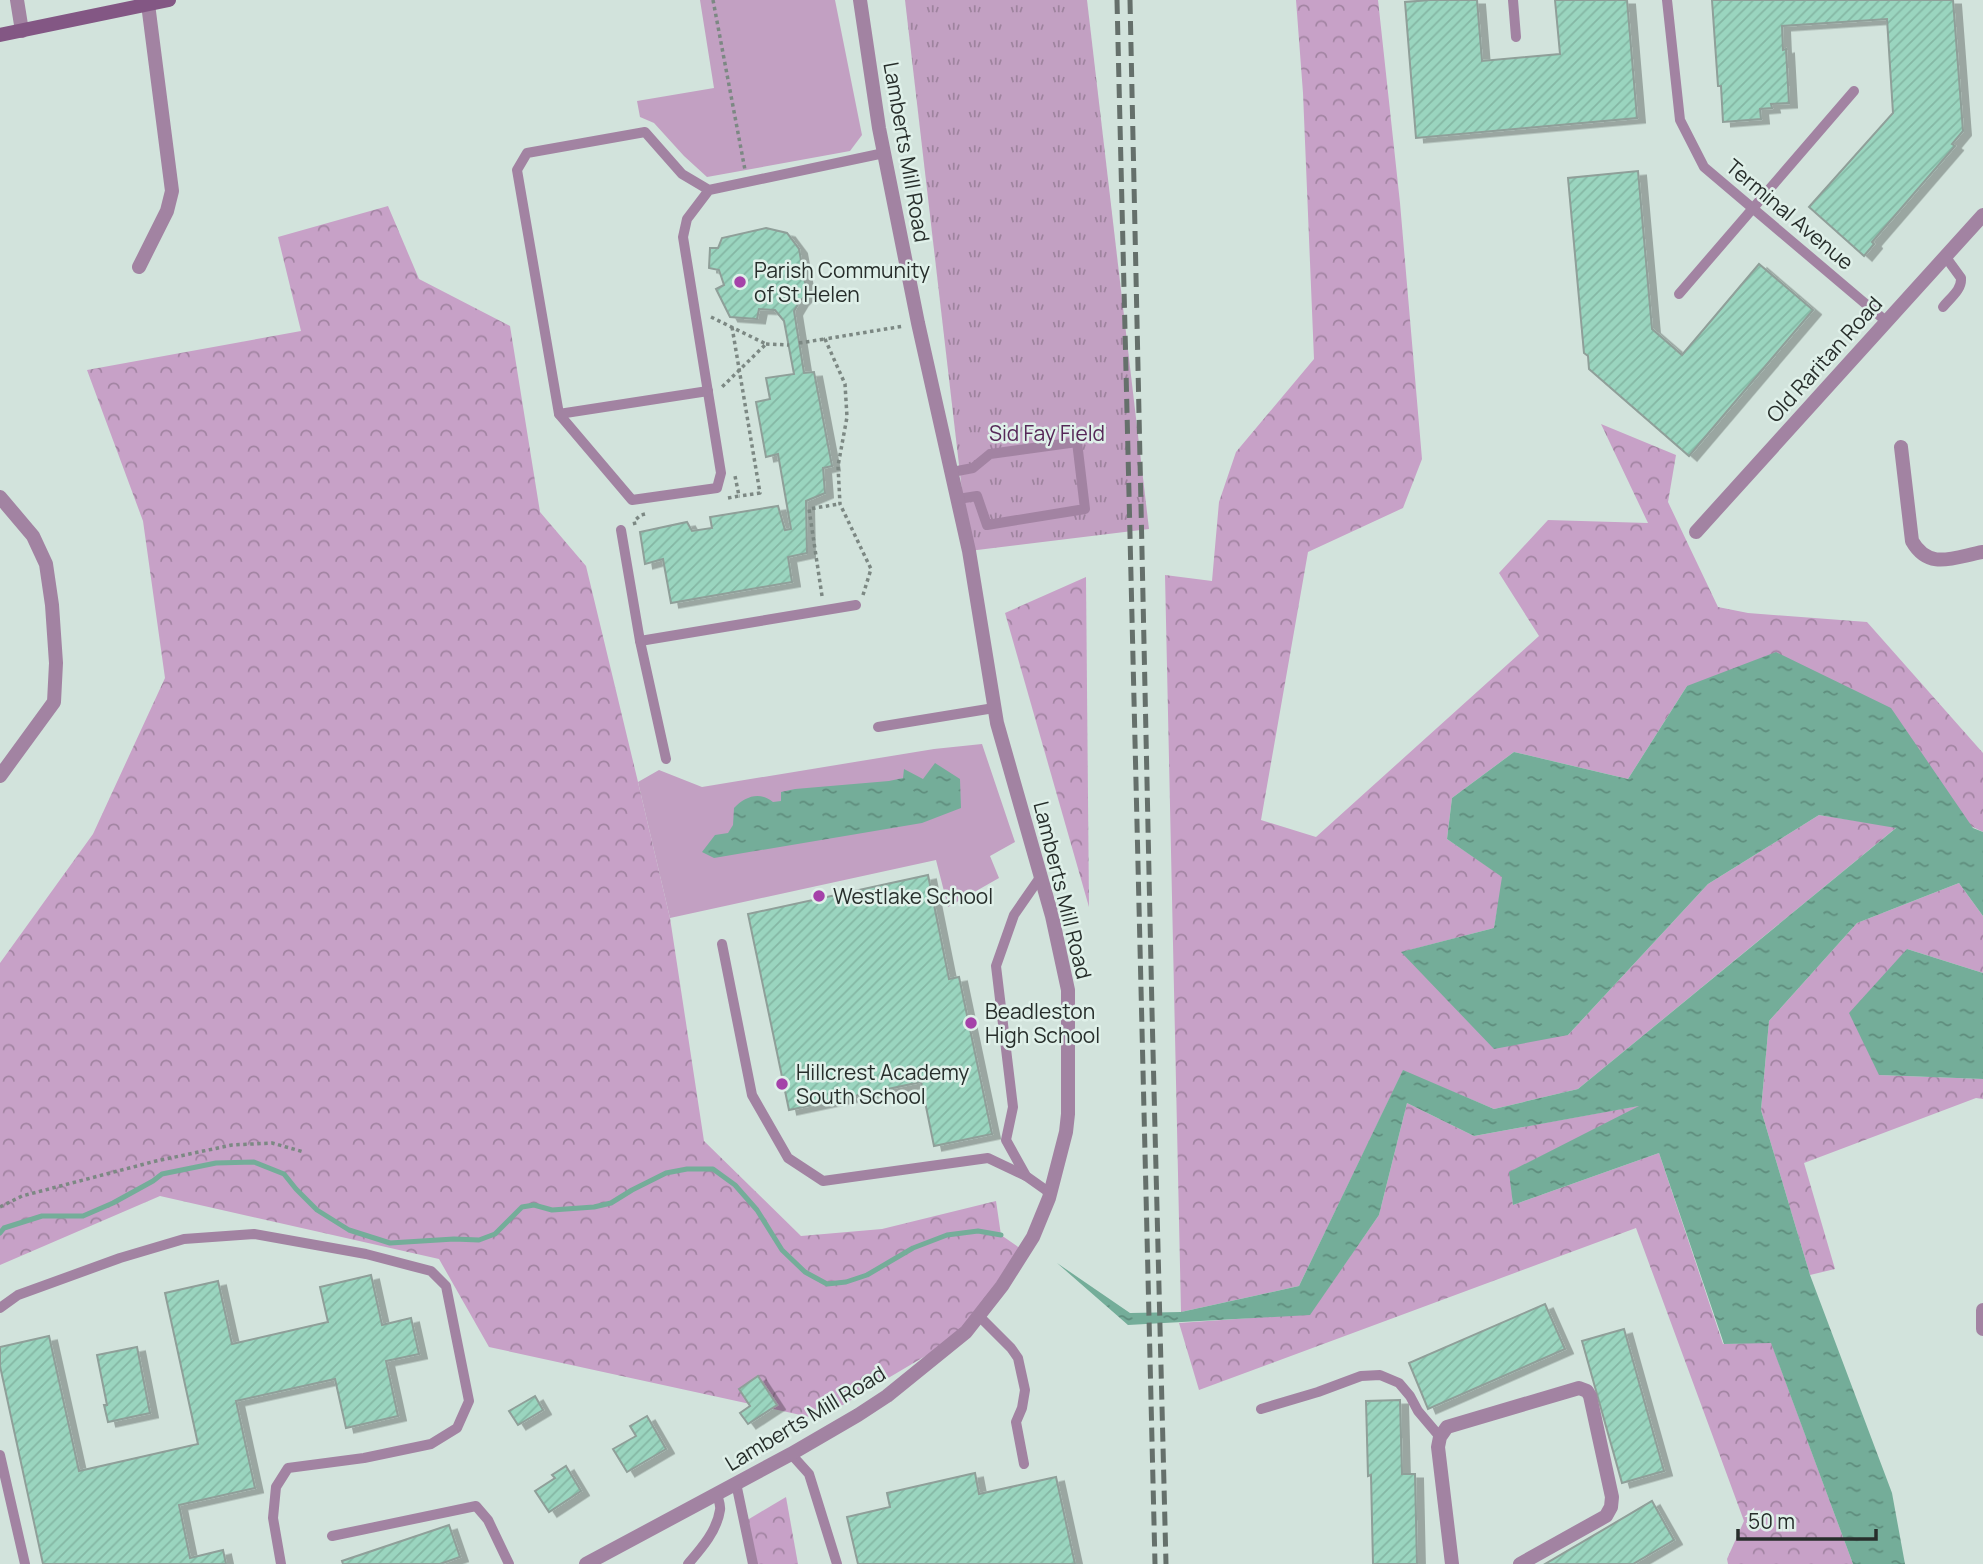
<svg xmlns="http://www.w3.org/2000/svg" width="1983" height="1564" font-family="Manrope,sans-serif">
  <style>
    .grass { fill: #c2a0c2 }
    .forest { fill: url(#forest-crowns) }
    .park { fill: url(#park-tufts) }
    .water { fill: url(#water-ripples) }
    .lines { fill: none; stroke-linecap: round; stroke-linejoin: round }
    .stream { stroke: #74ad99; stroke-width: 5 }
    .building { fill: url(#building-hatch); stroke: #8f9f99; stroke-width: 2; filter: url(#shadow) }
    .path { stroke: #7c8883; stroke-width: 3.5; stroke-dasharray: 3.5 3.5; stroke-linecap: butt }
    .lane { stroke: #a283a2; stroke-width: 10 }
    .street { stroke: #a283a2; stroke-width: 14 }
    .secondary { stroke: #835784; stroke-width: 14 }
    .rail { stroke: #65706b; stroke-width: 5; stroke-dasharray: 14 7; stroke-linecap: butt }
    .poi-dot { fill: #a542a9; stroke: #dff0e9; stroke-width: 2.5 }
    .labels { text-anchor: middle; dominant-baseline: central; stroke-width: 5; stroke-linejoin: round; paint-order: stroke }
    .street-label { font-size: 21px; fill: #272e2b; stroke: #dff0e9 }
    .poi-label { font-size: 21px; fill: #272e2b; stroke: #dff0e9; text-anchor: start }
    .park-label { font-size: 21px; fill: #562858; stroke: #dff0e9 }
  </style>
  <defs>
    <pattern id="forest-crowns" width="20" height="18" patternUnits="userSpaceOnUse" patternTransform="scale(1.75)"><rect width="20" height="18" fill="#c7a1c7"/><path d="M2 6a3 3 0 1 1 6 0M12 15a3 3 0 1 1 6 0" fill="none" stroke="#a284a2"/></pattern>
    <pattern id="park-tufts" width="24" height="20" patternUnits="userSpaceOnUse" patternTransform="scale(1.75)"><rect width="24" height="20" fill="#c2a0c2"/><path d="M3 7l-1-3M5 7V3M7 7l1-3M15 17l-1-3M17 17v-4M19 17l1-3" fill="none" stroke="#9e839e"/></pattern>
    <pattern id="water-ripples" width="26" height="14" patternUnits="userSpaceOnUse" patternTransform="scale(1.75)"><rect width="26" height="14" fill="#74ad99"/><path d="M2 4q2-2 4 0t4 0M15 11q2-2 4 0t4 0" fill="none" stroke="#5f8d7d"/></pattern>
    <pattern id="building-hatch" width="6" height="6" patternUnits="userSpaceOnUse" patternTransform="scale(1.75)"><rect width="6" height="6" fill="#9ad5bf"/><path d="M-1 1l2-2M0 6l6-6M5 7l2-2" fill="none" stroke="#85b7a4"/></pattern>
    <filter id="shadow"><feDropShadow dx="8" dy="4.5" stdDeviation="0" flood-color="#0004"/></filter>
  </defs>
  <rect width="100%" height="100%" fill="#d2e3dc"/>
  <g class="grass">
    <path d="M700,0H835L862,135L850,151L707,177L684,156L654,123L640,117L637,101L714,88Z"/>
    <path d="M982,744L1015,842L990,856L999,878L948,907L936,860L670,918L638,782L659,770L702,787L934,749Z"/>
  </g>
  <g class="forest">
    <path d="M1296,0H1378L1400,203L1422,459L1403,508L1308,552L1261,820L1316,837L1539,636L1499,573L1548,520L1648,523L1601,424L1676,455L1668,502L1718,607L1748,613L1867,622L1983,753V832L1687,686L1628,779L1514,752L1452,798L1447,839L1503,877L1494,928L1402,952L1568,1035L1708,884L1819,815L1897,827L1578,1089L1494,1109L1403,1071L1299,1286L1181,1312L1165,575L1212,581L1219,502L1236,452L1314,359L1303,93Z"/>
    <path d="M388,206L419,279L510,326L540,512L586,566L638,782L670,918L704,1141L801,1236L882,1229L996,1201L1001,1235L1024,1251L966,1332L819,1419L489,1347L439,1259L160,1196L0,1265V963L93,834L165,678L143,521L87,370L301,331L278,237Z"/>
    <path d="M1086,577L1089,907L1005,613Z"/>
    <path d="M1959,883L1983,916V973L1907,949L1879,1075L1983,1079V1099L1976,1098L1804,1163L1835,1269L1810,1275L1761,1110L1769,1021L1857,923Z"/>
    <path d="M1407,1103L1474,1136L1643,1105L1510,1172L1513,1205L1659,1153L1723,1344L1771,1342L1853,1564H1728L1727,1559L1744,1521L1636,1228L1199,1390L1179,1323L1310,1314L1379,1215Z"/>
    <path d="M786,1497L798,1564H751L744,1522Z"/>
  </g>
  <path class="park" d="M905,0H1087L1149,529L969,551Z"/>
  <g class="water">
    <path d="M1776,652L1891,708L1973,828L1983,832V916L1959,883L1857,923L1769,1021L1761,1110L1810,1275L1892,1493L1905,1564H1853L1771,1343L1724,1344L1659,1153L1513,1205L1509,1172L1639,1106L1474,1136L1407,1103L1379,1215L1310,1315L1128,1325L1057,1263L1130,1313L1181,1312L1299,1286L1403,1070L1494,1109L1578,1089L1896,828L1819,815L1708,884L1568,1035L1494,1049L1401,952L1494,928L1502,877L1447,839L1452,798L1514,752L1628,779L1687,686Z"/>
    <path d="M935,763L960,779L961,808L922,823L714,858L702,852L715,835L728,833L733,825L734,808C745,796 760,791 773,802L781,801V792L795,789L889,781L903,778L904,769L923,779Z"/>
    <path d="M1907,949L1983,973V1079L1879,1075L1849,1013Z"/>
  </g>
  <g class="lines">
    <path class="stream" d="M0,1233L4,1228L42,1216H83L113,1203L153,1181L162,1174L216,1163L254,1162L284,1174L296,1189L317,1210L349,1230L390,1243L454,1239L479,1240L495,1234L522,1207L534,1205L552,1210L594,1207L611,1203L632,1190L666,1173L687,1169H713L735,1185L757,1210L782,1250L805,1272L827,1284L846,1282L867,1275L913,1248L947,1235L978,1231L1001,1235"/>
  </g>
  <g class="building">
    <path d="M1430,0H1477L1482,61L1560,54L1555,0H1627L1637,118L1416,138L1405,2Z"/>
    <path d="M1712,0H1953L1963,131L1952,144L1955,146L1872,242L1874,244L1864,256L1809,207L1893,113L1887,19L1782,26L1783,50L1786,49L1789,103L1771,104L1772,108L1760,109L1761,119L1723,122L1721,86H1718Z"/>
    <path d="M1638,171L1652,329L1682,355L1759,264L1813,310L1689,456L1589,369L1588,356L1584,353L1568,178Z"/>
    <path d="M766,228L787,233L799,249L807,294L800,301L794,311L804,373L814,372L832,466L823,468L825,493L806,501L807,553L788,557L792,582L671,603L663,559L645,564L640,532L687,522L692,531L712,528L710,517L778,506L785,530L791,529L778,454L766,457L756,402L770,399L766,378L794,374L784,321L775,310L759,309L757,319L730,317L716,289L724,285L719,270L709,268L710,248H718L722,238Z"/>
    <path d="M928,875L949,979L959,977L992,1134L934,1146L921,1082L789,1110L748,914Z"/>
    <path d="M371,1275L382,1325L411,1318L419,1354L386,1361L398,1416L346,1428L335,1379L236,1401L255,1488L179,1505L190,1558L223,1550L226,1564H43L0,1366V1347L49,1336L79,1471L198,1444L165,1293L218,1281L232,1344L328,1322L320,1287Z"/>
    <path d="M1545,1304L1565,1349L1428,1409L1409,1363Z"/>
    <path d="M1624,1329L1664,1471L1622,1483L1582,1341Z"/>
    <path d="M137,1347L150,1413L108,1422L104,1405H107L97,1355Z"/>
    <path d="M758,1376L777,1405L748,1424L740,1413L750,1406L739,1389Z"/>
    <path d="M535,1396L543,1410L518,1425L509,1411Z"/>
    <path d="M1400,1400L1402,1474H1415L1417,1564H1373L1371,1475L1368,1476L1366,1401Z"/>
    <path d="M647,1416L666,1449L627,1472L613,1449L636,1436L630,1426Z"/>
    <path d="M566,1466L581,1491L549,1512L535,1491L555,1478L552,1475Z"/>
    <path d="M975,1473L979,1494L1056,1477L1075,1564H858L847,1517L890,1507L887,1493Z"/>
    <path d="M1652,1501L1674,1540L1633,1564H1545Z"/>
    <path d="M449,1525L460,1557L440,1564H343L342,1561Z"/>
  </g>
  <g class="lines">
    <g class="path">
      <path d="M713,0L745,170"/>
      <path d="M711,317L766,344L720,389"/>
      <path d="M732,327L760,493L739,496"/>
      <path d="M799,343L825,339"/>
      <path d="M766,344L789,345"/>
      <path d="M728,498L739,496L735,476"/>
      <path d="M635,525L634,521L641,515L645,514"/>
      <path d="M863,595L871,569L840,504L838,466L847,417L845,384L825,339L904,326"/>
      <path d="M822,596L809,509L839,504"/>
      <path d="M0,1207L22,1196L156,1161L232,1145L272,1143L304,1152"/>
    </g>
    <g class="lane">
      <path d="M1513,0L1516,37"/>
      <path d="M1667,0L1680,120L1704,167L1887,322"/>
      <path d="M709,190L682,174L645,132L527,153L517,170L559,414L632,500L717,488L721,473L683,237L687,219L709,190L884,153"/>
      <path d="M1679,294L1854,91"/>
      <path d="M1943,307C1950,298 1962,290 1961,278L1945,256"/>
      <path d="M559,414L708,391"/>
      <path d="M952,472L973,468L990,454L1077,442L1085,509L987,525L977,496L958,499"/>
      <path d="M621,530L640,641L856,605"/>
      <path d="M640,641L666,759"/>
      <path d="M878,727L994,708"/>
      <path d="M1041,876L1014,915L996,966L1013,1107L1006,1140L1026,1176L1050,1193"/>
      <path d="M722,944L752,1095L788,1158L823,1181L988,1158L1026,1176"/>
      <path d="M0,1308L18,1295L120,1258L184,1239L254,1234L366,1254L431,1271L446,1286L469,1401L457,1428L431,1444L364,1458L288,1468L276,1487L273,1518L281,1564"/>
      <path d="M979,1316L1011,1348L1018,1358L1025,1390L1022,1408L1016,1422L1024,1464"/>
      <path d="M1261,1409L1318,1392L1361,1376L1380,1375L1399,1383L1410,1396L1418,1411L1440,1437"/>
      <path d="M791,1454L809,1474L837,1564"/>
      <path d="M0,1455L25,1564"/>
      <path d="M736,1483L753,1564"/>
      <path d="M332,1536L476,1506L488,1520L509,1564"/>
      <path d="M688,1564C701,1549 717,1531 720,1510C721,1505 718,1499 717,1494"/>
    </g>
    <g class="street">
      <path d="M17,0L22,31"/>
      <path d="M139,267L167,211L172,191L148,4"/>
      <path d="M1901,447L1912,541C1929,571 1954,557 1983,552"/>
      <path d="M0,497L33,536L46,564L52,605L56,663L54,702L0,776"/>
      <path d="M1696,532L1983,215"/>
      <path d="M1983,1310V1329"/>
      <path d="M586,1564L791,1454L858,1415L887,1396L966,1332L1002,1286L1033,1237L1049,1198L1066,1132L1068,1114V990L1052,916L997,723L969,551L918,323L879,128L860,0"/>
      <path d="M1452,1564L1438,1447L1440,1437L1447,1427L1579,1388L1587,1391L1590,1396L1612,1497L1611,1507L1606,1516L1520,1564"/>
    </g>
    <path class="secondary" d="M0,35L169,0"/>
    <g class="rail">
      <path d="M1117,0L1155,1564"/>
      <path d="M1130,0L1152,1011L1166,1564"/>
    </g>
  </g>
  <g class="poi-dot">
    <circle cx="740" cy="282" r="7"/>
    <circle cx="819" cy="896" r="7"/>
    <circle cx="971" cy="1023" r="7"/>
    <circle cx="782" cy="1084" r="7"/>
  </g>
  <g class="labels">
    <g class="street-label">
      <text transform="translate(907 152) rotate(80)">Lamberts Mill Road</text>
      <text transform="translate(1790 214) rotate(40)">Terminal Avenue</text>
      <text transform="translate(1824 359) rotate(-48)">Old Raritan Road</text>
      <text transform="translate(1063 890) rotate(76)">Lamberts Mill Road</text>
      <text transform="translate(805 1418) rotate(-31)">Lamberts Mill Road</text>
    </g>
    <g class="poi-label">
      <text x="754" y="270">Parish Community<tspan x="754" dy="24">of St Helen</tspan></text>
      <text x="833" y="896">Westlake School</text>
      <text x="985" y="1011">Beadleston<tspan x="985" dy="24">High School</tspan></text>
      <text x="796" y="1072">Hillcrest Academy<tspan x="796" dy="24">South School</tspan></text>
    </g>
    <g class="park-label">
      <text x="1047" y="433">Sid Fay Field</text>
    </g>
  </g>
  <path d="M1738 1529v10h138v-10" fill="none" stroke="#272e2b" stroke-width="3.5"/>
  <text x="1748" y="1529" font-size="21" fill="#272e2b" stroke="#dff0e9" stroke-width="5" paint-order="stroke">50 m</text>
</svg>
